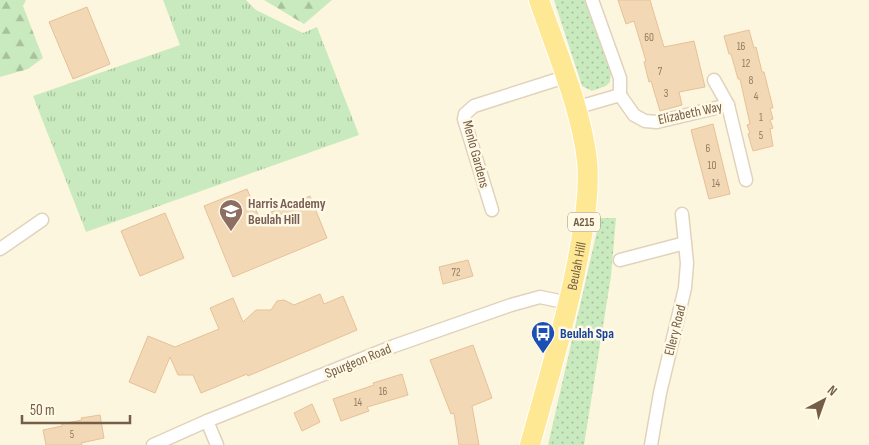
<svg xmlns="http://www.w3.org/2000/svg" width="869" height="445" font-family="'Sofia Sans Condensed',sans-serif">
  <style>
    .grass { fill: url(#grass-dots) }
    .forest { fill: url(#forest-firs) }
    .park { fill: url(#park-tufts) }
    .building { fill: #f3d8b6; stroke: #e6c196 }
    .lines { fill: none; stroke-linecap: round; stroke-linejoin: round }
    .minor-casing { stroke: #e1d3bb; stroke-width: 15 }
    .primary-casing { stroke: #fff; stroke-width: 22 }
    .minor { stroke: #fff; stroke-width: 12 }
    .primary { stroke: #ffe894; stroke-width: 20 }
    .labels { text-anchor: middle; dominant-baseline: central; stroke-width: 5; stroke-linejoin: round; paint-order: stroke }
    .number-label { font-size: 11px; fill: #947c62 }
    .shield { fill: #fff9e6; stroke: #9e8c76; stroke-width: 1 }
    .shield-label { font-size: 12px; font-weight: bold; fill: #745e46 }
    .street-label { font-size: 14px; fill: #745e46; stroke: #fff9e6 }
    .education-label { font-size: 14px; font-weight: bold; fill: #785e54; stroke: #fff9e6; text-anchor: start }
    .transit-label { font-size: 14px; font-weight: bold; fill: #164399; stroke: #fff9e6; text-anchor: start }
  </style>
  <defs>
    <pattern id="grass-dots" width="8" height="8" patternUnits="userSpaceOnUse" patternTransform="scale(1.25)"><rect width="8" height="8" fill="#c9eabe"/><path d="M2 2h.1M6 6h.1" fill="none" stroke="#a8c19c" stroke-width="1.8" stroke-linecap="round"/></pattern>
    <pattern id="forest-firs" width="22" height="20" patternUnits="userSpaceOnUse" patternTransform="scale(1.25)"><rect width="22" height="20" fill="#c9eabe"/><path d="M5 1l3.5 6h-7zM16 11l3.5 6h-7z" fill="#a8c19c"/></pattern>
    <pattern id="park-tufts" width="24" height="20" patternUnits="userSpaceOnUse" patternTransform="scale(1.25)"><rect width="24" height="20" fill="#c9eabe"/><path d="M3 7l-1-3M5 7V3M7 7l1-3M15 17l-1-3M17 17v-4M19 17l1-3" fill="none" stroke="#a8c19c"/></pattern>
  </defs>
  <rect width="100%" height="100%" fill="#fdf6df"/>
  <g class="grass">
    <path d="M554,0H585L611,73L610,82L606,86L592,91L582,86Z"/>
    <path d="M600,218H616L611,276L584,445H548Z"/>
  </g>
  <g class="forest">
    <path d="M0,0H26L23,6L43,58L28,69L0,77Z"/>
    <path d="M264,0H332L304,24Z"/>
  </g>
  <path class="park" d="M163,0H246L256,10L303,33L317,27L359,135L86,232L33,96L180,45Z"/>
  <g class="building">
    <path d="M618,0H650L664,47L694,41L705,87L679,92L682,105L660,111L651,81L649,82L644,62L646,61L634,21L626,24Z"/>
    <path d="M87,7L110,64L73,79L49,22Z"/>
    <path d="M749,30L754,48L756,47L762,72H764L773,108H770L773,119L770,120L773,128L770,129L773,146L753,151L748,134L750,133L747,125L750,124L740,79H738L731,54H729L724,36Z"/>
    <path d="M713,124L730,194L709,199L691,130Z"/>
    <path d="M247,189L259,217L310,196L327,238L233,277L204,206Z"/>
    <path d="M165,213L184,258L140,276L121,231Z"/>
    <path d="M468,260L473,276L443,284L439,267Z"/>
    <path d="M320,294L324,304L343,296L357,330L248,376L247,374L201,393L193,375H178L170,357L155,393L129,382L148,336L175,347L219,329L210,308L233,298L243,322L256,310H271L277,301L284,300L294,305Z"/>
    <path d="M473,345L492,398L472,406L479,445H459L454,413L451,414L430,360Z"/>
    <path d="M402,374L408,395L367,407L369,411L341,421L333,399L374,385L373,383Z"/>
    <path d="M312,404L320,422L302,431L294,413Z"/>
    <path d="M100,415L104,438L81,443L82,445H46L43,430L62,426V424L82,420L81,418Z"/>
  </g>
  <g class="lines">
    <g class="minor-casing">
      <g id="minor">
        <path d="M592,0L620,78V95"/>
        <path d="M714,80L728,105L746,180"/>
        <path d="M575,108L620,95L634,115L645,121L657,122L728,105"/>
        <path d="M492,210L464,119L465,114L474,106L565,77"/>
        <path d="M0,249L42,220"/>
        <path d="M620,260L685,243"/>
        <path d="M207,421L217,445"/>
        <path d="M153,445L207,421L394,346L511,305L540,297L569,303"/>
        <path d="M651,445L660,393L685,288L687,263L682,214"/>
      </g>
    </g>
    <g class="primary-casing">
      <g id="primary">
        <path id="s1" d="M530,445C547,383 566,321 578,258C584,226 590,192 587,160C581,108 556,50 539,0"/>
      </g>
    </g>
    <use href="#minor" class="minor"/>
    <use href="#primary" class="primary"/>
  </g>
  <defs>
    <g id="school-pin" transform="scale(1.25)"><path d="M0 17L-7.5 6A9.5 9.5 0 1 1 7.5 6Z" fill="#8d6e63" stroke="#fff9e6"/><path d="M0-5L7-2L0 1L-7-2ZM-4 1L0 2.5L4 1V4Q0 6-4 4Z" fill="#fff"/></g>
    <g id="bus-pin" transform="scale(1.25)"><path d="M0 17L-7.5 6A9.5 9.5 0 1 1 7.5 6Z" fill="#1a4fb4" stroke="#fff9e6"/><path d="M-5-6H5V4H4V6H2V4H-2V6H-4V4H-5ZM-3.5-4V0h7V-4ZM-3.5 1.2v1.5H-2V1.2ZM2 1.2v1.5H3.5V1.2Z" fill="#fff"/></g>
  </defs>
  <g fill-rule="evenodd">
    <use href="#school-pin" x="231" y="211"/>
    <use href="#bus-pin" x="543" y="333"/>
  </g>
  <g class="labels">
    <g class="number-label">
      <text x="649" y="37">60</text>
      <text x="741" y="46">16</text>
      <text x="746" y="63">12</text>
      <text x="660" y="71">7</text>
      <text x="751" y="80">8</text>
      <text x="666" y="93">3</text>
      <text x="756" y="96">4</text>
      <text x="761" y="117">1</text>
      <text x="761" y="135">5</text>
      <text x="708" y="148">6</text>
      <text x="712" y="165">10</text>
      <text x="716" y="183">14</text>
      <text x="456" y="272">72</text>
      <text x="383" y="391">16</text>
      <text x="358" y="402">14</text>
      <text x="72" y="434">5</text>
    </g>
    <rect class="shield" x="568" y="212.5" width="32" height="19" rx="4"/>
    <g class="shield-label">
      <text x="584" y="222">A215</text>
    </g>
    <g class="street-label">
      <text transform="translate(690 113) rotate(-12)">Elizabeth Way</text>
      <text transform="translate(476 154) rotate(75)">Menlo Gardens</text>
      <text stroke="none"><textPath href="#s1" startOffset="185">Beulah Hill</textPath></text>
      <text transform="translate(675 330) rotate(-76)">Ellery Road</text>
      <text transform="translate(358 361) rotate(-22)">Spurgeon Road</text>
    </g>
    <g class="education-label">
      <text x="248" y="203">Harris Academy<tspan x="248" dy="16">Beulah Hill</tspan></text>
    </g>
    <g class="transit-label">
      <text x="560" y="333">Beulah Spa</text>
    </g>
  </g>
  <g transform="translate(824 400) rotate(41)" stroke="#fff9e6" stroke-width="4" paint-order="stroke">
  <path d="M0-4L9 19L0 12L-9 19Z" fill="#745e46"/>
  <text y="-8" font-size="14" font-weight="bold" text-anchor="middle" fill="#745e46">N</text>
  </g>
  <path d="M22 415v8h108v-8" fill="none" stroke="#745e46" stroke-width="2.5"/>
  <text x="30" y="415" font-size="15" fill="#745e46" stroke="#fff9e6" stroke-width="4" paint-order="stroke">50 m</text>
</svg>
